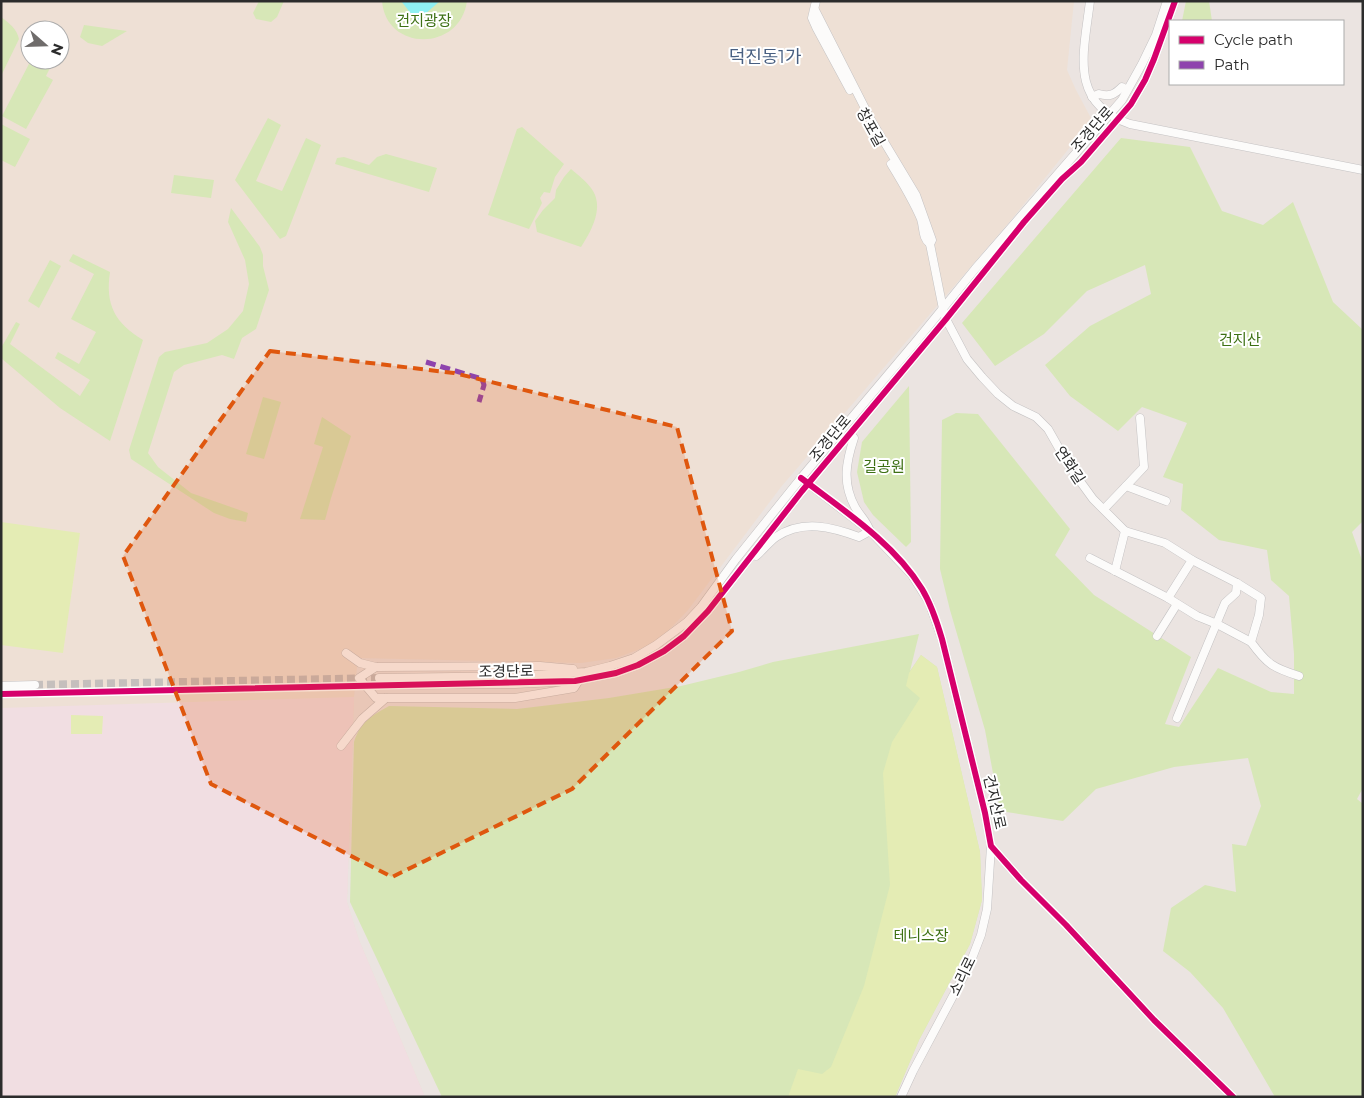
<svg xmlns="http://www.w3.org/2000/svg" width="1364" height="1098" font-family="Montserrat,'Noto Sans KR',sans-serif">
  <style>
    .education { fill: #eee0d5; fill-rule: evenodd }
    .medical { fill: #f1dee2 }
    .green { fill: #d7e7b7 }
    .pitch { fill: #e4ecb4 }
    .water { fill: #8ff0f2 }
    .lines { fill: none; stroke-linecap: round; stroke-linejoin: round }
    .minor-tunnel { stroke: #c5bfbd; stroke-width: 8; stroke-dasharray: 8 4; stroke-linecap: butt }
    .minor-casing { stroke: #c4c2c3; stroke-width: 9 }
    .minor { stroke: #fcfbfa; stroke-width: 8 }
    .quiet { stroke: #8e44ad; stroke-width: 5; stroke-dasharray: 10 5; stroke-linecap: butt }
    .cycleway-casing { stroke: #fff; stroke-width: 9 }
    .cycleway { stroke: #d6006c; stroke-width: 6 }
    .marked { fill: #df570e; fill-opacity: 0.2; stroke: #df570e; stroke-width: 4; stroke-dasharray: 10 6; stroke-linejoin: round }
    .labels { text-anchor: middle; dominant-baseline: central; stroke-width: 4; stroke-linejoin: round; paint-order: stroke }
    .park-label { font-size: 15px; fill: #3d7014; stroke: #fff }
    .street-label { font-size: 15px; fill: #2c2c2c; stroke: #fff }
    .quarter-label { font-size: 18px; fill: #485f81; stroke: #fff }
  </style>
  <rect width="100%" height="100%" fill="#ebe4e1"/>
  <path class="education" d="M1,1H1074L1067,70L1076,90L1092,120L1011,220L781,487L688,610L667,632L648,646L616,658L581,663L358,658L354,697L347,902L359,940L425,1097H1ZM30,30H60V60H30Z"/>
  <path class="medical" d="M354,697L347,902L359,940L425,1097H1V708Z"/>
  <g class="green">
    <path d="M259,1H284L277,17L271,22L256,19L253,13Z"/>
    <path d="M382,1H467C460,52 386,52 382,1Z"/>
    <path d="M1186,1H1209L1212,21H1182Z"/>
    <path d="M1,17C9,23 17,29 19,39L1,76Z"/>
    <path d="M84,25L127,31L102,46L88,43L80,37Z"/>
    <path d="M31,60H54L46,76L53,80L26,129L2,116Z"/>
    <path d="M268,118L281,125L256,181L282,191L306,138L321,145L286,236L280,239L235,180Z"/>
    <path d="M1,124L30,139L15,167L1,160Z"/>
    <path d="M522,127L564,164L555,177L550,193L544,192L540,198L542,203L529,229L488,215L517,129Z"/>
    <path d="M1121,138L1190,147L1222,211L1263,225L1293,202L1333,302L1363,330V521L1352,532L1363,563V788L1357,799L1363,804V1097H1275L1223,1008L1190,972L1163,951L1171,908L1205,885L1236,892L1232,844L1246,846L1261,806L1248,758L1174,767L1096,789L1063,821L1000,811L985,730L950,610L940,569L942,420L956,413L978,414L1070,529L1055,555L1094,595L1191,657L1165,724L1179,727L1218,668L1271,692L1294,694V654L1289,596L1271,580L1267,550L1219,540L1181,510L1183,484L1163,477L1187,423L1142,407L1118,431L1070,396L1045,365L1090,326L1151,294L1145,265L1087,291L1044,334L995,366L962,323Z"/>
    <path d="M386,154L437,168L429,192L335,164L337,158L344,157L369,165L377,157Z"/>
    <path d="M571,169C578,175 586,181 591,188C605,206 592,230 581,247L537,232L535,221L543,210L555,198L556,190L564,177Z"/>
    <path d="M174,175L214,180L211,198L171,193Z"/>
    <path d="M231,208L260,247L263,255V266L269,290L256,329L242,338L234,359L222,355L184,365L174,372L148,453L158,467L191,493L248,513L246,522L230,519L214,513L131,459L129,450L159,357L165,352L207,343L228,329L243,311L249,284L245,260L228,222Z"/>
    <path d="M73,254L110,272C105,305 115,323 143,340L110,441L60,408L1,358V348L16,322L20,324L10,344L80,396L90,380L55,358L58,352L79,364L96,332L71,319L94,274L69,261Z"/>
    <path d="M50,260L61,266L39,308L28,301Z"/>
    <path d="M909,386L911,542L906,547L873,515L864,502L857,472L862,442Z"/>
    <path d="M263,397L281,402L264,459L246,454Z"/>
    <path d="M322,417L351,436L331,498L325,520L300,519L323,447L314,444Z"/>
    <path d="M919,634L910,671L921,655L937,667L980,852L982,900L970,944L919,1040L895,1097H442L350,902L354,742C361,721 370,717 389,706L517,709L609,698L681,686L739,672L773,662Z"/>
  </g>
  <g class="pitch">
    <path d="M1,522L80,533L63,653L1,645Z"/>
    <path d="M921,655L937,667L980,852L982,900L970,944L919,1040L895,1097H788L798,1069L822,1074L831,1067L864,986L890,885L883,773L892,742L920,698L906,686L909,673Z"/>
    <path d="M71,715L103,716L102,734H71Z"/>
  </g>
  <path class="water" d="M401,1H440L417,21Z"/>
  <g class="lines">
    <g class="minor-tunnel">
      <path d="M35,685L379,678"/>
      <path d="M37,693L379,685"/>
    </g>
    <g class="minor-casing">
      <g id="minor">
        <path d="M816,1L812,18L816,27L850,90"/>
        <path d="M1090,1C1084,52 1068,103 1130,124L1363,170"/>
        <path d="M815,10L871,120L916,195L932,240L930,244L943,309L946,319L967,359L982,377L998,394L1013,406L1036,417L1048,429L1069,466L1093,499L1125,531L1165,543L1192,560L1168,598"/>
        <path d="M1092,97L1099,94C1109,97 1114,95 1122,87L1127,90"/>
        <path d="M891,164C902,182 913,200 921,219C924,228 922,238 930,244"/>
        <path d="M805,481L870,531L912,575L929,602L942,639L985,813L991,846L1021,880L1066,925L1154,1020L1233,1097"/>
        <path d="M1126,486L1144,467L1140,418"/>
        <path d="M1104,509L1126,486L1166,501"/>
        <path d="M756,556C763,550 769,542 776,537C803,519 832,527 859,537L870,531C866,520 860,516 855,507C842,483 846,462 854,438L850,434"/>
        <path d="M1090,558L1168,598L1197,616L1217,624L1251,642"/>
        <path d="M1192,560L1237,583L1261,598L1259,615L1251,642C1267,664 1273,668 1299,676"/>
        <path d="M1115,571L1125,531"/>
        <path d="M1157,636L1177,604"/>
        <path d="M346,653L360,663L376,667L540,666L573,669"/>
        <path d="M376,667L359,678L376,698H515L574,688L579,680"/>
        <path d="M379,678L519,676L586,672L610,666L634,658L656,645L687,622L701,607L736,559L801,478L918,339L975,269L1122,100L1142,64L1156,35L1167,1"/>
        <path d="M379,685L515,684L575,681L616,673L638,665L664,651L684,636L708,611L802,491L946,319L1024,222L1062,179L1081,162L1131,104L1145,80L1154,59L1175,1"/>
        <path d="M1,686L35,685"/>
        <path d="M1,694L37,693"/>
        <path d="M1177,718L1225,603L1236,593L1237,583"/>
        <path d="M341,746L362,719L386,698"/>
        <path d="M901,1097L913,1071L969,966L981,935L987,909L991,846"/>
      </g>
    </g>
    <use href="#minor" class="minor"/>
    <path class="quiet" d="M426,362L482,379L484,385L479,402"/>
    <g class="cycleway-casing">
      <g id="cycleway">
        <path d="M801,478C843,510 894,543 922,589C931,604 937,622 942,639L985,813L991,846L1021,880L1066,925L1154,1020L1233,1097"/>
        <path d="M1,694L575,681L616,673L638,665L664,651L684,636L708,611L802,491L946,319L1024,222L1062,179L1081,162L1131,104L1145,80L1154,59L1175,1"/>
      </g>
    </g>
    <use href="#cycleway" class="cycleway"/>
  </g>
  <path class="marked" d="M270,351L454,373L677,427L732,631L572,789L392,877L211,784L123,556Z"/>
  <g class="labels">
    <g class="park-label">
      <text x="424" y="20">건지광장</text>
      <text x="1240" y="339">건지산</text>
      <text x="884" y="466">길공원</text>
      <text x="921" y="935">테니스장</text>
    </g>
    <g class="street-label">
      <text transform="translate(871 127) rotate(61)">창포길</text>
      <text transform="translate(1092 129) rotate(-49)">조경단로</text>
      <text transform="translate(830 438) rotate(-50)">조경단로</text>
      <text transform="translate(1070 465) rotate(57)">연화길</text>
      <text transform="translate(506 671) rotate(-1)">조경단로</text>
      <text transform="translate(995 802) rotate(77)">건지산로</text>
      <text transform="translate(962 976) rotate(-64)">소리로</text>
    </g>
    <g class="quarter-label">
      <text x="765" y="57">덕진동1가</text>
    </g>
  </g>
  <rect width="1364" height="1098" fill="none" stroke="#2c2c2c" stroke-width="5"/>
  <rect x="1169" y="20" width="175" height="65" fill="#ffffff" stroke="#ababab"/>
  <rect x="1179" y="36" width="25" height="8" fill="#d6006c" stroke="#ababab"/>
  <text x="1214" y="45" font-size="15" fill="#2c2c2c">Cycle path</text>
  <rect x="1179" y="61" width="25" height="8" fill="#8e44ad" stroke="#ababab"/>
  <text x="1214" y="70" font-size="15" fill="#2c2c2c">Path</text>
  <g transform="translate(45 45) rotate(110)"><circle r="24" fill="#ffffff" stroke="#ababab"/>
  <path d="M0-4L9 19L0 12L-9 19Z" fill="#6f6c6b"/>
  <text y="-8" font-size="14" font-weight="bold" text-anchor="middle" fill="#2c2c2c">N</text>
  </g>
</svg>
